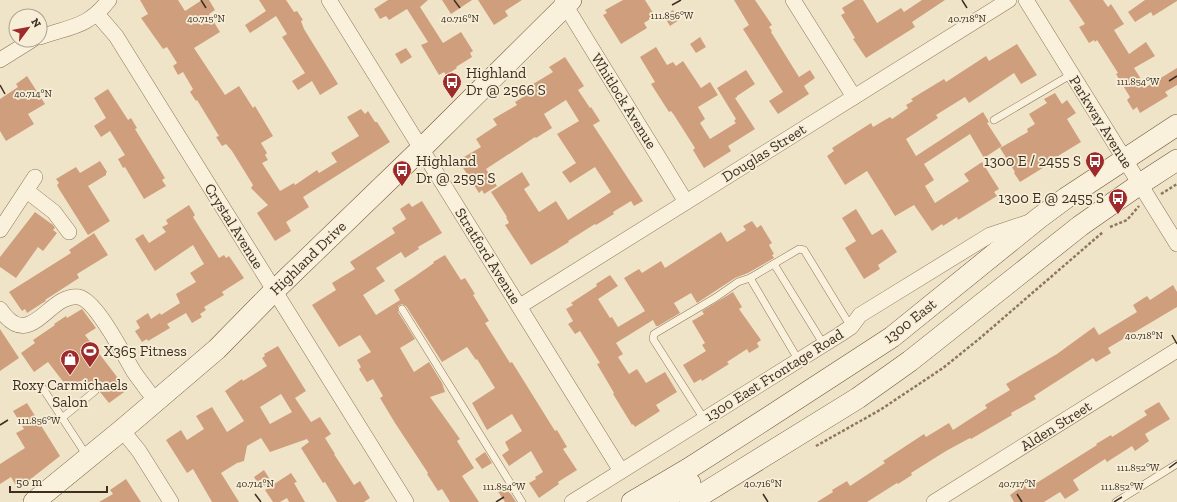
<svg xmlns="http://www.w3.org/2000/svg" width="1177" height="502" font-family="'Zilla Slab',serif">
  <style>
    .building { fill: #cf9f7d; fill-rule: evenodd }
    .lines { fill: none; stroke-linecap: round; stroke-linejoin: round }
    .lane-casing { stroke: #8d765c; stroke-width: 8 }
    .street-casing { stroke: #8d765c; stroke-width: 16 }
    .secondary-casing { stroke: #6f573f; stroke-width: 22 }
    .path { stroke: #8d765c; stroke-width: 2.5; stroke-dasharray: 3 2; stroke-linecap: butt }
    .lane { stroke: #faf1dc; stroke-width: 7 }
    .street { stroke: #faf1dc; stroke-width: 15 }
    .secondary { stroke: #faf1dc; stroke-width: 21 }
    .ticks { fill: none; stroke: #3d2e20; stroke-width: 1.5 }
    .labels { text-anchor: middle; dominant-baseline: central; stroke-width: 3.5; stroke-linejoin: round; paint-order: stroke }
    .poi-label { font-size: 15px; fill: #3d2e20; stroke: #f7eed8; text-anchor: start }
    .street-label { font-size: 15px; fill: #3d2e20; stroke: #f7eed8 }
    .ticks-label { font-size: 10px; text-anchor: middle; fill: #3d2e20; stroke: #f7eed8; stroke-width: 3.5; stroke-linejoin: round; paint-order: stroke }
  </style>
  <rect width="100%" height="100%" fill="#f0e4c8"/>
  <g class="building">
    <path d="M140,0H178L185,11L202,0H209L215,10L209,14L220,32L194,48L225,95L239,86L253,108L255,106L273,136L261,143L267,153L265,155L268,160L262,163L280,191L294,183L295,185L317,170L319,173L337,162L331,153L359,136L347,117L361,109L365,114L368,111L375,122H377L390,142L303,197L309,207L286,222L291,231L275,241L257,213L268,205L251,188L253,185L232,151L226,144L222,146L216,137L219,136L197,100L196,101L190,92L193,89L183,72L178,75L173,66L177,63L167,47L163,49L141,18L148,14Z"/>
    <path d="M259,0H286L294,12L297,11L303,20L301,21L304,29L338,84L320,95L312,81L298,90L292,81L305,73L282,37L287,34L276,16L250,33L245,25L266,11Z"/>
    <path d="M388,0H428L420,7L443,43L461,32L473,51L470,53L472,57L456,67L457,68L446,75L444,72L439,75L421,45L428,42L407,9L389,20L386,16L380,19L374,9Z"/>
    <path d="M442,0H472L451,14Z"/>
    <path d="M478,0H522L505,11L508,16L494,25Z"/>
    <path d="M623,0H645L655,16L644,23L647,28L621,44L603,15L607,13L605,10Z"/>
    <path d="M734,0H755L772,25L769,27L772,31L771,32L799,77L810,70L815,78L804,86L809,94L778,114L769,101L783,92L743,29L749,25Z"/>
    <path d="M855,0H863L877,23L901,8L904,12L922,0H945L912,22L915,27L866,58L853,39L855,38L841,15L845,13L842,8Z"/>
    <path d="M1069,0H1103L1108,7L1111,4L1124,24L1114,30L1129,54L1146,42L1155,56L1134,68L1146,87L1177,68V85L1165,92L1168,96L1140,113L1137,107L1133,110L1127,100L1130,97L1116,74L1118,73L1097,40L1095,42L1094,40L1089,43L1079,27L1085,24Z"/>
    <path d="M1145,0H1177V1L1153,16L1151,12L1135,22L1128,12Z"/>
    <path d="M673,10L679,20L670,26L664,16Z"/>
    <path d="M700,37L706,47L696,53L690,44Z"/>
    <path d="M1017,44L1037,75L1021,84L1014,73L969,103L965,97L936,115L938,118L906,139L916,156L983,112L989,122L987,123L1002,146L984,158L970,134L924,164L934,180L925,186L935,203L969,181L964,174L982,162L999,189L994,192L997,196L958,220L957,217L943,226L942,224L932,231L914,205L895,216L867,171L845,185L827,156L834,151L832,148L871,123L873,127L890,117L892,119L908,108L906,105L913,101L911,99L944,79L946,82L986,56L989,61Z"/>
    <path d="M656,47L667,65L673,62L676,66L683,61L701,88L710,82L718,95L698,107L705,119L700,123L710,139L736,123L734,121L736,119L717,88L746,70L755,84L737,96V97L735,98L755,129L728,146L731,151L704,168L693,150L695,148L674,115L671,111L669,112L651,84L655,82L640,57Z"/>
    <path d="M406,48L412,57L401,64L395,54Z"/>
    <path d="M565,57L584,86L578,90L590,108L591,107L600,121L593,125L643,201L634,206L631,201L613,212L614,214L596,225L595,224L568,241L569,242L531,265L505,225L509,223L506,217H507L491,192L522,172L530,185L524,189L539,212L556,201L568,220L611,192L595,167L570,183L562,172L576,163L557,134L579,121L566,100L544,114L552,128L536,138L535,137L486,169L497,186L484,194L482,190L479,193L460,163L466,160L464,157L481,147L476,139L497,125L493,119L517,105L515,102L536,89L533,84L553,72L549,67Z"/>
    <path d="M27,76L45,104L28,114L34,124L6,141L0,131V99L18,87L16,84Z"/>
    <path d="M108,89L128,120L131,118L137,128L135,129L165,178L162,180L166,186L144,199L125,167L123,168L118,159L125,155L110,131L101,137L94,126L106,118L94,98Z"/>
    <path d="M1055,93L1062,104L1067,100L1076,113L1067,119L1081,142L1058,156L1059,158L1020,182L1014,173L1015,172L1000,148L1028,132L1027,129L1035,124L1029,114L1047,103L1044,99Z"/>
    <path d="M100,161L107,172L106,173V175L88,186L110,221L88,235L59,189L57,185L59,183L56,179L76,167L80,173Z"/>
    <path d="M422,201L442,233L418,247L419,249L405,258L401,252L376,268L385,281L363,295L376,315L400,300L394,290L414,277L434,263L433,262L445,255L461,280L465,278L475,294L473,295L489,321L485,323L510,363L512,362L555,431L557,430L567,447L563,449L577,470L558,482L559,484L539,498L529,483L536,479L535,477L543,472L531,451L509,466L502,455L509,450L505,442L522,431L512,414L487,430L472,403L495,388L477,359L476,360L467,347L442,362L406,306L402,304L398,306V312L415,339L400,348L414,372L429,362L442,383L445,392L430,397L460,439L457,441L474,468L462,476L479,502H450L442,489L438,491L427,474L428,473L395,423L380,398L383,396L373,379L367,382L359,369L361,367L357,360L371,352L360,335L339,347L312,305L336,290L332,283L355,269L350,262L395,233L392,228L406,219L400,209L409,203L412,207Z"/>
    <path d="M189,205L195,215L193,217L219,258L224,255L226,258L229,256L244,278L222,292L224,295L204,307L206,310L200,314L202,317L192,323L186,313L167,324L170,328L148,341L147,339L142,342L135,331L140,328L136,321L148,313L151,319L160,313L161,315L180,303L176,294L196,282L190,273L204,264L193,245L155,271L135,239L143,234L149,243L166,232L162,227L168,224L166,220Z"/>
    <path d="M856,209L872,235L882,229L897,252L878,265L880,269L864,279L845,248L856,241L842,218Z"/>
    <path d="M35,212L53,225L55,228L53,230L57,233L43,251L38,247L16,278L0,267V257Z"/>
    <path d="M752,221L757,228L761,225L772,243L769,245L774,254L772,255L774,258L748,273L735,278L697,303L691,293L674,303L680,313L658,326H656L653,320L616,343L623,354L618,357L629,374L637,369L646,383L665,372L677,392L656,405L660,411L635,427L633,424L632,425L613,394L614,393L597,364L600,363L580,331L575,334L568,324L573,321L566,309L573,305L571,303L597,286L596,284L610,275L618,286L598,299L610,318L612,317L618,327L645,311L624,278L639,269L642,273L661,261L665,268L721,232L727,242L746,230L743,226Z"/>
    <path d="M94,233L108,255L77,274L79,278L45,300L46,301L44,302L27,313L25,309L22,311L9,292L71,253L69,250Z"/>
    <path d="M1173,285L1177,292V307L1108,348L1111,353L1096,362L1093,358L1034,396L1036,399L1011,413L1012,415L971,439L970,438L946,451L911,473L912,475L898,484L897,483L867,502H817L833,492L832,490L847,481L850,486L885,463L883,461L924,434L926,437L949,423L953,430L987,408L985,405L1010,390L1006,384L1057,354L1094,327L1099,335L1137,312L1133,305L1147,296L1150,300Z"/>
    <path d="M733,292L742,307L739,309L761,340L757,343L759,347L749,353L747,349L727,362L729,364L702,381L701,379L694,383L683,365L706,351L702,345L705,343L692,321L704,314L702,311Z"/>
    <path d="M82,309L96,328L85,335L127,390L109,403L100,392L99,388L92,381L88,384L84,379L72,388L71,386L68,388L48,362L34,372L21,353L35,343L33,340L55,325L54,324L66,316L67,318Z"/>
    <path d="M0,329L19,358L0,371Z"/>
    <path d="M278,346L306,391L295,398L311,422L320,417L331,434L325,438L335,454H334L354,485L360,481L370,498L364,502H337L325,482L323,483L301,448L309,442L307,439L270,452L261,438L247,446L244,461L237,463L221,473L239,502H212L193,469L187,473L166,440L181,430L187,440L204,429L196,416L212,407L227,432L244,421L225,391L242,379L243,381L267,366L262,358L265,356L264,354ZM281,394L292,412L270,424L260,407Z"/>
    <path d="M1159,402L1170,419L1145,434L1149,441L1135,451L1132,446L1107,462L1105,459L1073,480L1079,490L1065,499L1060,492L1044,502H1014L1010,495L1024,485L1027,489L1097,445L1096,444L1111,435L1112,437L1147,415L1144,411Z"/>
    <path d="M27,403L60,456L18,489L11,477L0,484V464L25,448L16,433L24,429L13,411Z"/>
    <path d="M485,452L492,463L482,469L475,459Z"/>
    <path d="M264,470L271,481L261,488L254,477Z"/>
    <path d="M291,473L297,482L294,483L305,502H289L287,498L280,502H273L265,490Z"/>
    <path d="M126,479L141,502H99L113,494L110,490Z"/>
    <path d="M505,485L516,502H505L497,490Z"/>
  </g>
  <g class="lines">
    <g class="lane-casing">
      <g id="lane">
        <path d="M994,120L1072,74"/>
        <path d="M774,264L824,345"/>
        <path d="M750,278L799,361"/>
        <path d="M402,309L522,502"/>
        <path d="M42,387L87,456"/>
        <path d="M62,418L95,391"/>
        <path d="M704,419L653,339L654,334L715,298L738,282L750,278L799,249L804,250L851,327"/>
        <path d="M1116,502L1177,464"/>
      </g>
    </g>
    <g class="street-casing">
      <g id="street">
        <path d="M329,0L621,471"/>
        <path d="M562,0L686,202"/>
        <path d="M793,0L854,97"/>
        <path d="M1026,0L1177,244"/>
        <path d="M97,14L116,36L406,502"/>
        <path d="M40,37C71,26 87,28 109,0"/>
        <path d="M0,60L32,40"/>
        <path d="M27,191L54,212L69,232"/>
        <path d="M0,230L35,177"/>
        <path d="M520,306L1009,0"/>
        <path d="M0,309C30,354 49,292 79,297C97,301 124,356 134,372C141,382 149,392 156,402"/>
        <path d="M122,430L139,451L171,502"/>
        <path d="M572,502L839,335L851,327L860,315L990,235L1029,222"/>
        <path d="M934,502L1177,350"/>
      </g>
    </g>
    <g class="secondary-casing">
      <g id="secondary">
        <path d="M34,502L122,430L217,349L274,291L421,149L571,0"/>
        <path d="M632,502L688,469L769,417L892,337L1039,218L1066,198L1177,125"/>
        <path d="M663,502L667,497L690,483"/>
        <path d="M690,502L858,398L910,361L1080,226L1140,184L1177,160"/>
      </g>
    </g>
    <g class="path">
      <path d="M1161,194L1177,184"/>
      <path d="M1110,227L1127,220L1139,206"/>
      <path d="M816,446L880,410L943,368L979,339L1103,232"/>
    </g>
    <use href="#lane" class="lane"/>
    <use href="#street" class="street"/>
    <use href="#secondary" class="secondary"/>
  </g>
  <path class="ticks" d="M201,0L206,8M454,0L460,8M962,0L967,8M672,5L681,0M1169,81L1177,76M0,85L5,94M1172,335L1177,344M0,425L8,420M1169,468L1177,462M255,494L261,502M763,494L768,502M1017,494L1022,502M496,502L504,497M1114,502L1122,497"/>
  <defs>
    <g id="bus-pin" transform="scale(1)"><path d="M0 17L-7.5 6A9.5 9.5 0 1 1 7.5 6Z" fill="#9e2a2b" stroke="#f7eed8"/><path d="M-5-6H5V4H4V6H2V4H-2V6H-4V4H-5ZM-3.5-4V0h7V-4ZM-3.5 1.2v1.5H-2V1.2ZM2 1.2v1.5H3.5V1.2Z" fill="#fff"/></g>
    <g id="stadium-pin" transform="scale(1)"><path d="M0 17L-7.5 6A9.5 9.5 0 1 1 7.5 6Z" fill="#9e2a2b" stroke="#f7eed8"/><path d="M0-5a6.5 5 0 1 0 0 10a6.5 5 0 1 0 0-10ZM-3.5-1.8h7v3.6h-7Z" fill="#fff"/></g>
    <g id="shop-pin" transform="scale(1)"><path d="M0 17L-7.5 6A9.5 9.5 0 1 1 7.5 6Z" fill="#9e2a2b" stroke="#f7eed8"/><path d="M-5-2.5h2.3a2.7 3.5 0 0 1 5.4 0H5L5.5 6h-11ZM-1.5-2.5h3a1.5 2.3 0 0 0-3 0Z" fill="#fff"/></g>
  </defs>
  <g fill-rule="evenodd">
    <use href="#bus-pin" x="452" y="82"/>
    <use href="#bus-pin" x="1095" y="161"/>
    <use href="#bus-pin" x="402" y="170"/>
    <use href="#bus-pin" x="1118" y="198"/>
    <use href="#stadium-pin" x="90" y="351"/>
    <use href="#shop-pin" x="70" y="359"/>
  </g>
  <g class="labels">
    <g class="poi-label">
      <text x="466" y="73">Highland<tspan x="466" dy="17">Dr @ 2566 S</tspan></text>
      <text x="416" y="161">Highland<tspan x="416" dy="17">Dr @ 2595 S</tspan></text>
      <text x="1081" y="161" text-anchor="end">1300 E / 2455 S</text>
      <text x="1104" y="198" text-anchor="end">1300 E @ 2455 S</text>
      <text x="104" y="351">X365 Fitness</text>
      <text x="70" y="385" text-anchor="middle">Roxy Carmichaels<tspan x="70" dy="17">Salon</tspan></text>
    </g>
    <g class="street-label">
      <text transform="translate(624 101) rotate(58)">Whitlock Avenue</text>
      <text transform="translate(1101 122) rotate(58)">Parkway Avenue</text>
      <text transform="translate(764 153) rotate(-32)">Douglas Street</text>
      <text transform="translate(234 226) rotate(58)">Crystal Avenue</text>
      <text transform="translate(488 256) rotate(58)">Stratford Avenue</text>
      <text transform="translate(308 258) rotate(-44)">Highland Drive</text>
      <text transform="translate(910 321) rotate(-38)">1300 East</text>
      <text transform="translate(774 375) rotate(-32)">1300 East Frontage Road</text>
      <text transform="translate(1056 426) rotate(-32)">Alden Street</text>
    </g>
  </g>
  <g class="ticks-label">
    <text x="672" y="19">111.856°W</text>
    <text x="206" y="22">40.715°N</text>
    <text x="460" y="22">40.716°N</text>
    <text x="967" y="22">40.718°N</text>
    <text x="1138" y="85">111.854°W</text>
    <text x="33" y="97">40.714°N</text>
    <text x="1144" y="339">40.718°N</text>
    <text x="39" y="424">111.856°W</text>
    <text x="1138" y="471">111.852°W</text>
    <text x="255" y="487">40.714°N</text>
    <text x="763" y="487">40.716°N</text>
    <text x="1017" y="487">40.717°N</text>
    <text x="504" y="490">111.854°W</text>
    <text x="1122" y="490">111.852°W</text>
  </g>
  <g transform="translate(28 28) rotate(58)"><circle r="19" fill="#f7eed8" stroke="#ada18e"/>
  <path d="M0-3L7 15L0 10L-7 15Z" fill="#9e2a2b"/>
  <text y="-6" font-size="11" font-weight="bold" text-anchor="middle" fill="#3d2e20">N</text>
  </g>
  <path d="M10 486v6h97v-6" fill="none" stroke="#3d2e20" stroke-width="2"/>
  <text x="16" y="486" font-size="12" fill="#3d2e20" stroke="#f7eed8" stroke-width="3" paint-order="stroke">50 m</text>
</svg>
